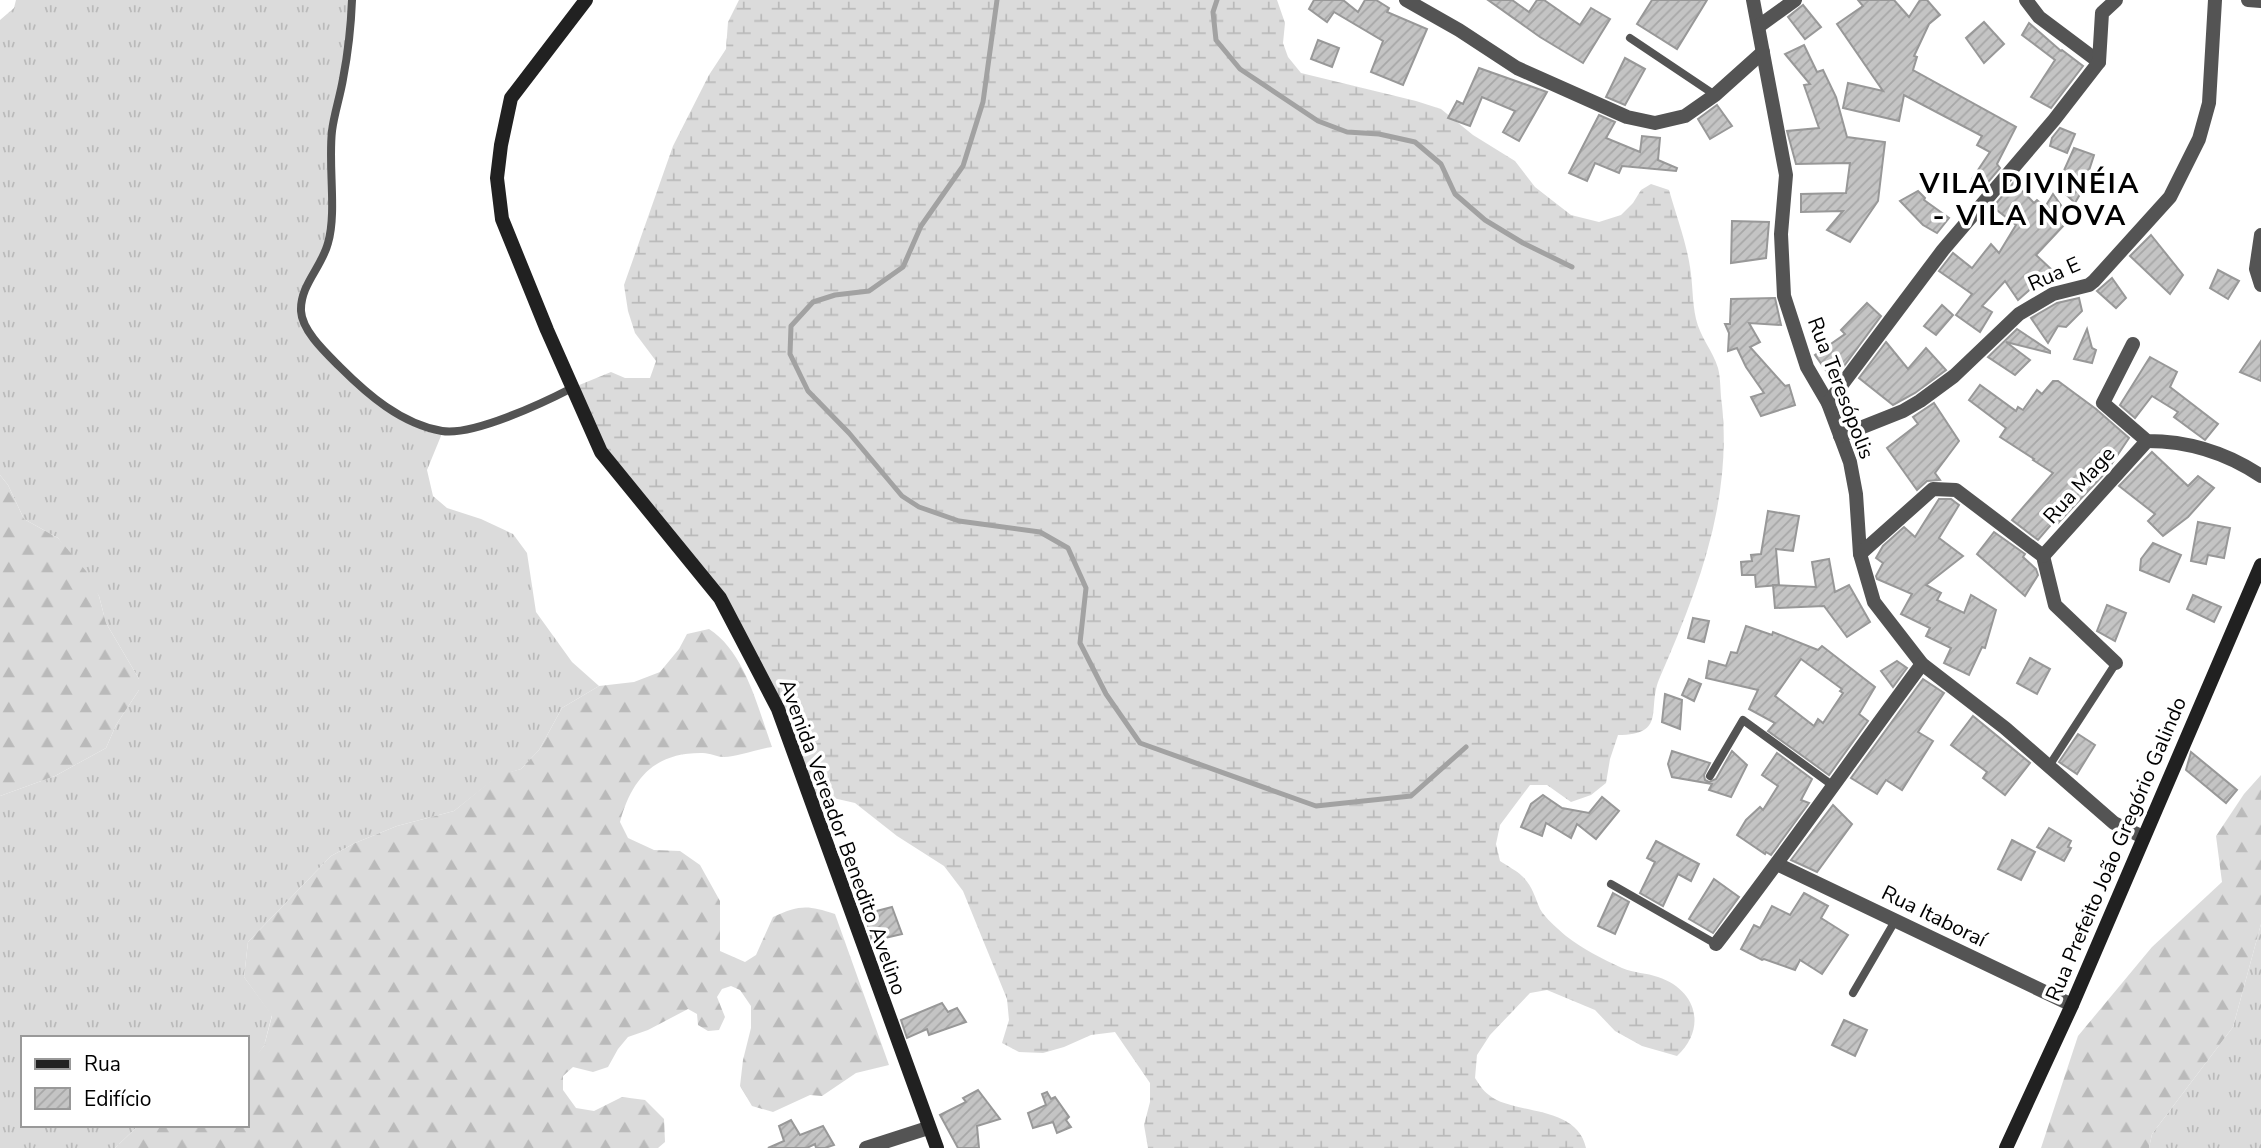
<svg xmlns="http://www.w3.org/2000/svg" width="2261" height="1148" font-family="'Nunito Sans',sans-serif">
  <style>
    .grass { fill: url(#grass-tufts) }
    .forest { fill: url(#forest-firs) }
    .wetland { fill: url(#wetland-marsh) }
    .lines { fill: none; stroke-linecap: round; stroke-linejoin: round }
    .stream { stroke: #a2a2a2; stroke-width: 5 }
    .building { fill: url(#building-hatch); stroke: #989898; stroke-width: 2; fill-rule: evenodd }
    .service { stroke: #545454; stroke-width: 8 }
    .minor { stroke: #545454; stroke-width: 14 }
    .secondary { stroke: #212121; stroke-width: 14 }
    .labels { text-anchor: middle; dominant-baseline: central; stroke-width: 7; stroke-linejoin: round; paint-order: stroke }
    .street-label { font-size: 21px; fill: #000; stroke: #fff }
    .district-label { font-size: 28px; font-weight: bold; letter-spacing: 2px; fill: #000; stroke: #fff }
  </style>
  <defs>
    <pattern id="grass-tufts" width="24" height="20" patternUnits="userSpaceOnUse" patternTransform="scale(1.75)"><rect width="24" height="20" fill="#dbdbdb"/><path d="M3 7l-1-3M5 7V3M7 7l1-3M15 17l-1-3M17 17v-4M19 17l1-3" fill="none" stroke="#bababa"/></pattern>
    <pattern id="forest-firs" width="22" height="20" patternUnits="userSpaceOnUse" patternTransform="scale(1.75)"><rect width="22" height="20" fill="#dbdbdb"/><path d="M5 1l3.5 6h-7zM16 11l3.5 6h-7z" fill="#bababa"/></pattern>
    <pattern id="wetland-marsh" width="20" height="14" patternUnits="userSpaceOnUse" patternTransform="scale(1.75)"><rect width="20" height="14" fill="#dbdbdb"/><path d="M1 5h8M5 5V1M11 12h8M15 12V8" fill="none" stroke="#bababa"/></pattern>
    <pattern id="building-hatch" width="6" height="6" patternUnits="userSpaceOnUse" patternTransform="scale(1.75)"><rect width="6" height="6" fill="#c4c4c4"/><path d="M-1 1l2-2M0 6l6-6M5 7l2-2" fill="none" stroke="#a7a7a7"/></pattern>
  </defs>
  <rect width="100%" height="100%" fill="#fff"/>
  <g class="grass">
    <path d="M16,0H352L332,130L328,245L312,273L301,314L315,342L361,388L405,418L443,431L427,470L433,496L447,508L481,519L513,534L527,553L536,612L572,662L599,686L562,708L539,750L521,769L498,776L454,811L397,826L355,843L331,856L248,942L244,977L272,1015L264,1046L249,1065H247V1038H23V1125H139L115,1148H0V796L55,776L106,748L116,725L139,690V679L106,623L99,596L58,538L24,519L8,485L0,475V20L14,8Z"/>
    <path d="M2261,924V1148H2149L2152,1134L2233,1027Z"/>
  </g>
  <g class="forest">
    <path d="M0,475L8,485L24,519L58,538L86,571L99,596L106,623L139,679V690L116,725L106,748L55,776L0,796Z"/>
    <path d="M709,629C745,652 758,708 772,747C758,749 737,757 724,757C717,757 710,753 703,753C655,752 632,778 620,822L628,838L654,850L680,851L700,865L720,901V951L745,962L756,955L773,917C800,905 807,905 835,914L889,1065L856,1073L822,1096L810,1095L773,1112L752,1106L740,1086L743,1060L751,1028V1006L740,990L731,986L722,989L717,997L725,1017L719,1030L708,1031L698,1025L697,1014L688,1009L648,1030L628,1037L618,1049L608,1067L593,1072L573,1067L563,1076V1090L576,1108L594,1111L622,1097L645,1100L664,1119L665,1142L658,1148H115L139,1125H247V1065L264,1046L272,1016L244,977L248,942L331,856L355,843L397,826L454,811L498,775L521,769L539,750L562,708L599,686L634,682L660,672L679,649L687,634Z"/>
    <path d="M2261,775V924L2233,1027L2152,1134L2149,1148H2041L2078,1036L2152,947L2222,882L2216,836L2244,794Z"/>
  </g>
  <path class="wetland" d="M739,0H1277L1285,23L1283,43L1288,57L1301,73L1416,101L1441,109L1473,135L1515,161L1535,187L1571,215L1599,222L1621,215L1633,203L1641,190L1651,184L1669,190C1676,215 1686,241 1690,267C1693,285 1692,301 1696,319C1700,337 1713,351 1718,368C1721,379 1720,393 1722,405C1732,501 1698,590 1660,677C1646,708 1668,735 1618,735L1610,759L1606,783L1591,795L1571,802L1547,785H1530L1500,825L1496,844L1500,861C1507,866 1516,870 1522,876C1532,885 1535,897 1540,909C1545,918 1558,929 1566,936C1583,949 1602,959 1622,968C1634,973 1647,973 1658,977C1697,990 1707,1028 1677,1056L1642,1046L1615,1031L1595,1010L1547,990L1530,993L1490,1035L1477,1055L1475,1078C1479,1084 1483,1091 1489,1095C1512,1115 1577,1104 1586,1148H1148L1144,1125L1150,1102V1083L1115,1032L1091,1035L1064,1047L1043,1053L1019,1052L1002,1043L1009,1020L1007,999L963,891L944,866L897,836L855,803L807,792L778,709L720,598L601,452L572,388L611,372L625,378H650L656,361L635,333L628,311L624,285L673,146L709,75L726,49L728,22Z"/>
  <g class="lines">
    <g class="stream">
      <path d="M997,0L983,102L963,166L921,226L903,267L869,291L835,295L813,302L791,326L790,354L808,391L849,433L902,496L919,507L959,521L1040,532L1068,548L1086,588L1080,643L1106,694L1140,743L1316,806L1411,796L1466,747"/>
      <path d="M1217,0L1213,12L1216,40L1240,69L1318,121L1347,132L1379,134L1415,142L1441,164L1455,194L1485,220L1523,243L1572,267"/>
    </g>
  </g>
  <g class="building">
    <path d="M1314,0H1343L1358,12L1365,0H1376L1389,8L1387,12L1427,29L1403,85L1371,72L1383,41L1334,12L1327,22L1309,9Z"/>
    <path d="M1488,0H1512L1529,12L1537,0H1544L1580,25L1591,8L1610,19L1583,63L1540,37Z"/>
    <path d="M1652,0H1707L1677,49L1637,24Z"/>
    <path d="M1858,0H1894L1909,17L1920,0H1927L1940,15L1929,24L1914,56L1917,57L1913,70L2016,127L1997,164L2000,168L1984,187L1972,179L1990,152L1977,145L1982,136L1904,95L1899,121L1843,108L1848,83L1883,91L1837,24L1863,6Z"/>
    <path d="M1803,5L1821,27L1805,39L1788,17Z"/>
    <path d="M1984,22L2004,44L1984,63L1966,38Z"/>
    <path d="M2029,23L2061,51L2062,50L2083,66L2051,108L2031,97L2055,60L2022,35Z"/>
    <path d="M1318,40L1339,48L1332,67L1311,59Z"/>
    <path d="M1804,45L1817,72L1823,70L1836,97L1847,137L1885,142L1878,201L1850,242L1827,230L1843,211L1801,212V194L1846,193L1850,163L1796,164L1787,131L1819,128L1804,85L1810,84L1785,54Z"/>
    <path d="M1625,58L1645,69L1625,105L1606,97Z"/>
    <path d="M1479,68L1547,92L1519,141L1503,132L1515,111L1482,97L1470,126L1448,118L1457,101L1463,104Z"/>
    <path d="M1717,105L1732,126L1710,139L1698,119Z"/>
    <path d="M1599,115L1615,122L1606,138L1640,152L1642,136L1660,138L1658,160L1677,168L1676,171L1622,166L1619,173L1595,163L1587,181L1569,173Z"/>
    <path d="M2060,128L2075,134L2067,153L2050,146L2052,138Z"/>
    <path d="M2074,148L2094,155L2083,189L2075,203L2057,186Z"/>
    <path d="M2014,182L2034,203L2037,200L2045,207L2053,194L2068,215L2063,223L2065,224L2036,255L2052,270L2018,300L2005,281L1982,306L1992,312L1980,332L1956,315L1972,294L1939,271L1953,253L1972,268L1991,244L1999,253L2016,225L1993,207Z"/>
    <path d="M1918,191L1925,198L1924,200L1949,218L1937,233L1923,225L1900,201Z"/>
    <path d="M1732,221L1769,222L1766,258L1731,263Z"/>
    <path d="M2151,235L2183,275L2170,294L2130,256Z"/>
    <path d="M2218,270L2239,281L2228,299L2210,288Z"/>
    <path d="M2112,278L2126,298L2116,308L2097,291Z"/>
    <path d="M1775,298L1781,325L1749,323L1760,342L1750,347L1785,386L1789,385L1795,405L1761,416L1751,397L1764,393L1746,367L1737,348L1728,351L1729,333L1725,324H1730L1731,299Z"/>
    <path d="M2079,298L2082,311L2066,327L2058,326L2048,343L2031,318L2057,303Z"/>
    <path d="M1867,303L1881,316L1844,366L1830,376L1815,355L1845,334L1841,330Z"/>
    <path d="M1942,305L1953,315L1936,335L1924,326Z"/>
    <path d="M2017,329L2050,351V353L2006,342L2030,360L2015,375L1988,357Z"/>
    <path d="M2087,329L2092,348L2096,350L2092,363L2074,359Z"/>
    <path d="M2261,341V381L2240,372Z"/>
    <path d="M1886,342L1908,369L1926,348L1946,370L1915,393L1893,405L1859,378Z"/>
    <path d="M2150,357L2177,372L2170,387L2218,424L2205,440L2174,417L2178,412L2152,396L2135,418L2120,405Z"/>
    <path d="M2053,381H2058L2096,409L2129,438L2106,472L2058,523L2055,520L2038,540L2012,520L2053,473L2033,460L2034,459L2000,437L2006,428L1969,400L1980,385L2016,411L2018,407L2023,410L2037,390L2042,394Z"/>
    <path d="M1934,403L1959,441L1935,473L1940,480L1927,481L1917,490L1887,448L1918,424L1913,417Z"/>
    <path d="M2152,452L2188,486L2198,476L2214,488L2188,517L2163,536L2148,521L2155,514L2119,486Z"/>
    <path d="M1939,499H1951L1959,505L1939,538L1963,556L1926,585L1941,593L1937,600L1964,613L1971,595L1996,610L1985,648L1982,647L1969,675L1944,663L1951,648L1926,636L1930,628L1901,614L1912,594L1877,579L1876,576L1883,563L1876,558L1883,546L1904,527L1915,537Z"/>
    <path d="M1768,511L1799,516L1793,551L1776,549L1779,585L1756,587L1755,575H1742L1741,562L1752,561L1751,555L1761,554Z"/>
    <path d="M2198,522L2230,528L2224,558L2208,555L2206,564L2191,561Z"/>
    <path d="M1994,532L2025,554L2023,557L2036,569L2038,575L2025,596L1977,554Z"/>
    <path d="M2153,543L2181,555L2169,582L2140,570L2141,559Z"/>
    <path d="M1829,559L1835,592L1849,585L1870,622L1847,637L1824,606L1775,608L1773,585L1816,587L1812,562Z"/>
    <path d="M2193,595L2221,607L2214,622L2187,609Z"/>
    <path d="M2107,605L2126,613L2115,641L2097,631Z"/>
    <path d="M1693,618L1709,621L1704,642L1688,638Z"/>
    <path d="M1746,626L1772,635L1773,632L1818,650L1822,646L1875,687L1859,714L1868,721L1829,775L1768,731L1775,723L1749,709L1758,690L1706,678L1709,661L1726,666L1731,652L1737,653ZM1801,659L1842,689L1840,691L1843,693L1823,723L1818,719L1814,726L1775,696Z"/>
    <path d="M2030,658L2050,669L2037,694L2017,683Z"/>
    <path d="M1897,661L1907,668L1893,687L1881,671Z"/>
    <path d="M1689,679L1701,684L1694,701L1682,695Z"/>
    <path d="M1923,679L1944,693L1918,732L1933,741L1902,790L1886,780L1877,794L1851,778Z"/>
    <path d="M1665,694L1682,700L1680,729L1662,722Z"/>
    <path d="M1973,716L2030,763L2005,795L1983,778L1987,772L1951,745Z"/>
    <path d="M2078,734L2095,745L2077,774L2059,762Z"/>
    <path d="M1672,751L1710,763L1704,775L1705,780L1709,782L1716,779L1732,751L1747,765L1731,797L1709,790L1712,784L1672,777L1668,764Z"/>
    <path d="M2191,752L2237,790L2226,803L2186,770Z"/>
    <path d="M1777,753L1812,779L1801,800L1809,803L1771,855L1766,852L1765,854L1737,835L1746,820L1760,807L1763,810L1778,786L1762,775Z"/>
    <path d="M1543,795L1562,808L1589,813L1602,797L1619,811L1596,839L1577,824L1571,838L1546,823L1542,836L1521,827L1531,804Z"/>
    <path d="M1833,805L1852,824L1817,872L1791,860Z"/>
    <path d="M2049,828L2071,841L2068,847L2071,848L2064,861L2037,847Z"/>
    <path d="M2012,840L2035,852L2021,880L1998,869Z"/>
    <path d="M1656,841L1699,864L1691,881L1678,874L1663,906L1640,893L1655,862L1647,858Z"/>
    <path d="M1714,879L1739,897L1713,933L1689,919Z"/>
    <path d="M1613,893L1629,902L1615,934L1598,926Z"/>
    <path d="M1804,893L1828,906L1821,918L1848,935L1822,974L1800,960L1795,970L1764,959L1762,960L1741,949L1754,925L1760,928L1772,906L1790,915Z"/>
    <path d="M892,907L902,934L872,941L865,914Z"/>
    <path d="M942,1003L948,1012L957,1008L966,1022L929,1035L927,1029L907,1038L901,1020Z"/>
    <path d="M1844,1020L1867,1030L1855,1056L1832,1045Z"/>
    <path d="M978,1090L1000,1119L977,1126L979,1148H958L940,1115L966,1102L963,1098Z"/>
    <path d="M1047,1092L1051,1099L1055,1097L1069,1117L1066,1120L1071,1127L1057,1133L1053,1122L1033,1128L1028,1113L1046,1105L1042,1094Z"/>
    <path d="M791,1120L800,1135L823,1126L834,1145L825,1148H816L815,1144L807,1148H768L784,1141L779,1126Z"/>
  </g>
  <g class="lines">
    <g class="service">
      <path d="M352,0C351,26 348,53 343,79C340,97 334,114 332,131C328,166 337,212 328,243C322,267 300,285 301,311C302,331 326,353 340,367C367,394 401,424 442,431C473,436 543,403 572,388"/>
      <path d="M1630,38L1715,95"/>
      <path d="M2049,766L2116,663"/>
      <path d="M1710,776L1743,720L1832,785"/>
      <path d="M1611,884L1716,944"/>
      <path d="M1853,993L1895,921"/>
    </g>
    <g class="minor">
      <path d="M1406,0L1459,30L1517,68L1627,117L1655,123L1685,116L1715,95L1763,52"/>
      <path d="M1753,0L1786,175L1781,234L1784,296L1807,367L1828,403L1850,462L1856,494L1860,554L1874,602L1922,664L2005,728L2114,823L2143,837"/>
      <path d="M2026,0L2039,17L2099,62"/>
      <path d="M2248,0L2261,1"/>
      <path d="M1759,26L1795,0"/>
      <path d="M2261,235L2256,269L2261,285"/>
      <path d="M2133,344L2103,403L2147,441C2187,441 2227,453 2261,476"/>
      <path d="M1828,403L1943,250L2054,120L2099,62L2102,13L2116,0"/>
      <path d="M1840,436L1903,411L1920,401L1954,376L2019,314L2053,294L2089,285L2094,281L2170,197L2199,139L2209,103L2215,0"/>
      <path d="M1860,554L1933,489L1956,490L2043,556L2055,605L2116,663"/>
      <path d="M2043,556L2147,441"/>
      <path d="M1777,864L2072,1005"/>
      <path d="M1716,944C1787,852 1853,757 1922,664"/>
      <path d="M866,1148L928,1128"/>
    </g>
    <g class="secondary">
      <path d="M586,0L511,98L501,145L497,178L502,219L547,330L601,452L720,598L778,709L937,1148"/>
      <path d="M2006,1148L2072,1005L2261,565"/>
    </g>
  </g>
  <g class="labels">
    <g class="street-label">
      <text transform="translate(2054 274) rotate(-24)">Rua E</text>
      <text transform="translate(1841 388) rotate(69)">Rua Teresópolis</text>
      <text transform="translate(2079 485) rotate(-48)">Rua Mage</text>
      <text transform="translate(843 837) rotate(70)">Avenida Vereador Benedito Avelino</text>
      <text transform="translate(2116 849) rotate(-67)">Rua Prefeito João Gregório Galindo</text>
      <text transform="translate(1934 916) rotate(26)">Rua Itaboraí</text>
    </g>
    <g class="district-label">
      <text x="2030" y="184">VILA DIVINÉIA<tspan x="2030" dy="32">- VILA NOVA</tspan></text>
    </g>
  </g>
  <rect x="21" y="1036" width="228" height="91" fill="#ffffff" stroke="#999999" stroke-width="2"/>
  <rect x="35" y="1059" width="35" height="10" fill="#212121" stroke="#999999" stroke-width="2"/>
  <text x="84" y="1071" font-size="21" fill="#000000">Rua</text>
  <rect x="35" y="1088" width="35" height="21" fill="url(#building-hatch)" stroke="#999999" stroke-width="2"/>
  <text x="84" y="1106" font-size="21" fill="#000000">Edifício</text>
</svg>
